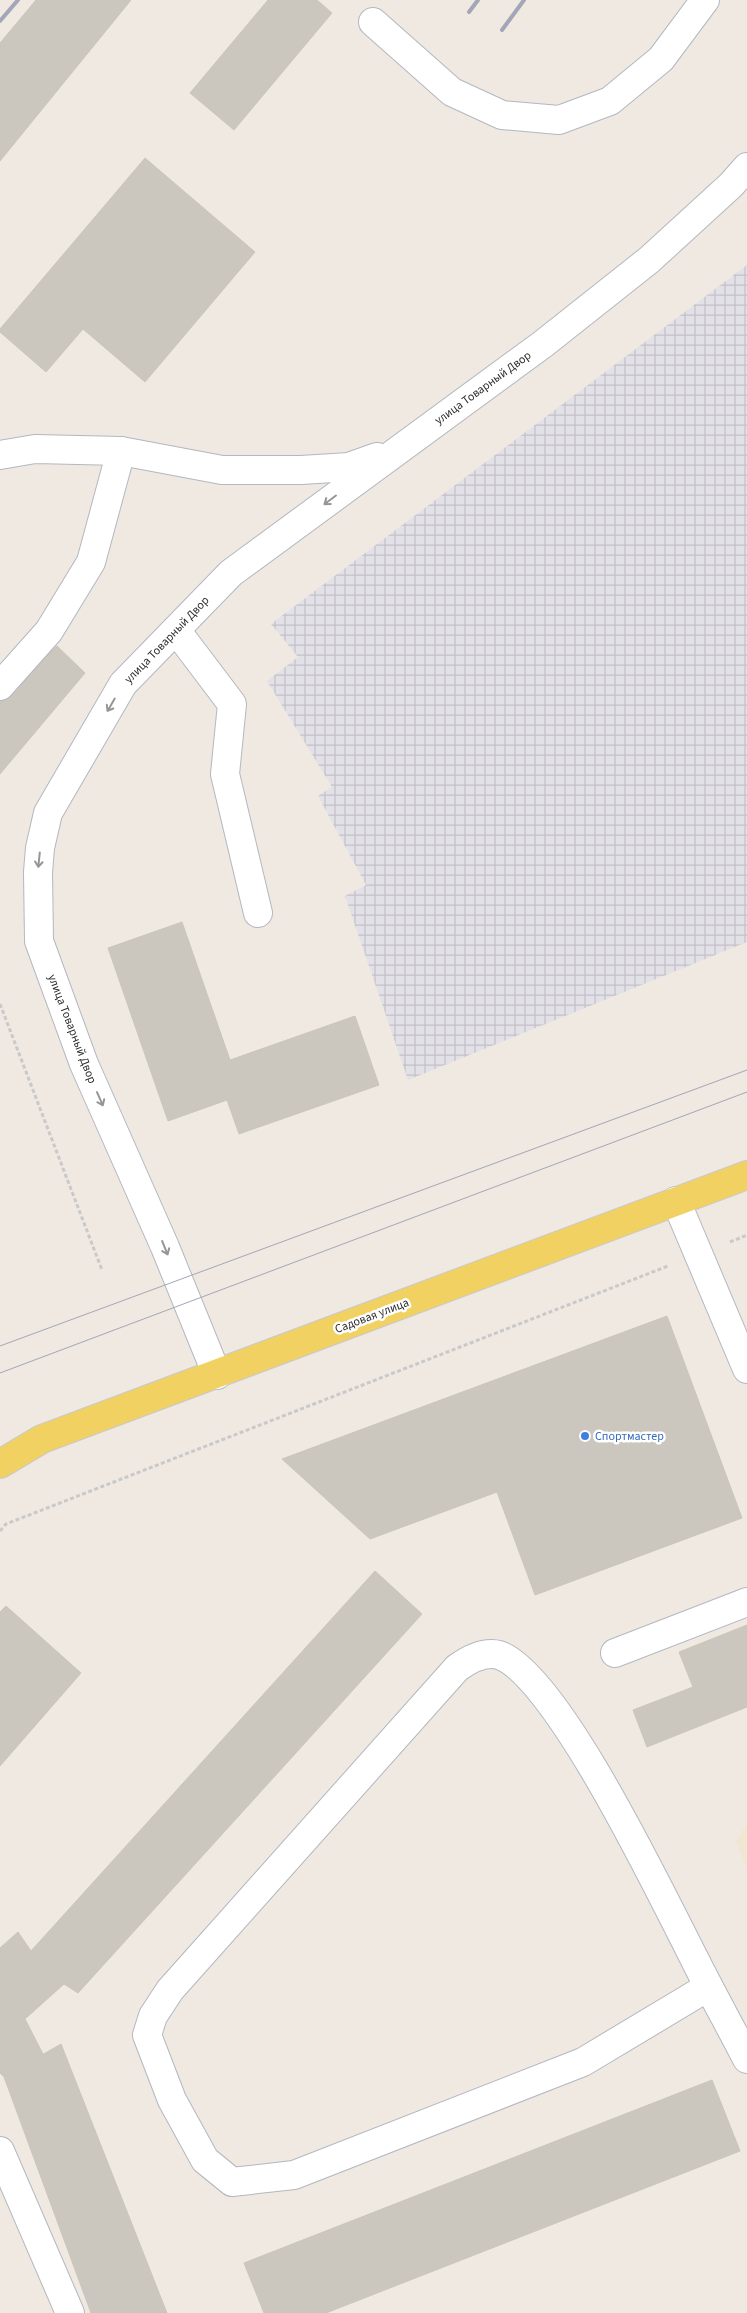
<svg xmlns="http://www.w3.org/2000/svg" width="747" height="2313" font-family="'Source Sans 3',sans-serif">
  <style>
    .industrial { fill: url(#industrial-grid) }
    .education { fill: #f0e6d1 }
    .building { fill: #cbc7bf; stroke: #cbc5ba }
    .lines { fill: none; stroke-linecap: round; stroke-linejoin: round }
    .minor-casing { stroke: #b4b7c1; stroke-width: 30 }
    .major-casing { stroke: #c9c9c9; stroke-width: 30 }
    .path { stroke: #c9c9c9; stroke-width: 3; stroke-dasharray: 4 2.5; stroke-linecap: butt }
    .minor { stroke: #fff; stroke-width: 28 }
    .major { stroke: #f2d163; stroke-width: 28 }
    .tram { stroke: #a3a6b8; stroke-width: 1 }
    .rail { stroke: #a3a6b8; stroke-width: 4 }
    .oneway { stroke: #969696 }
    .shop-dot { fill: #3f7fe0; stroke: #fff; stroke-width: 2 }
    .labels { text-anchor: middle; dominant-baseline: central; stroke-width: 5; stroke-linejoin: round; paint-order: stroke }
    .street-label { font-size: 12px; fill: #2e2e2e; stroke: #fff }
    .shop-label { font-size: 12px; fill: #366cbe; stroke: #fff; text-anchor: start }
  </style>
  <defs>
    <pattern id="industrial-grid" width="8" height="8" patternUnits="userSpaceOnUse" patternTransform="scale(1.25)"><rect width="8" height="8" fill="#e3e1e8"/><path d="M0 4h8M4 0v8" fill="none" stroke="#c3c1c7"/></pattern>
  </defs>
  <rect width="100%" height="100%" fill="#efe9e1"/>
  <path class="industrial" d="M747,265V942L408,1080L345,896L366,885L318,796L332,787L267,681L298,657L271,624Z"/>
  <path class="education" d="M747,1823V1869L736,1841Z"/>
  <g class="building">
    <path d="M36,0H131L0,161V43Z"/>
    <path d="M268,0H317L332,13L234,130L190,93Z"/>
    <path d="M145,158L255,252L145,382L83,329L46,372L0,332V329Z"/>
    <path d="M57,646L85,673L0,774V701L22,674Z"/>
    <path d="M182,922L230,1060L355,1016L379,1085L239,1134L227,1100L168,1121L108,948Z"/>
    <path d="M667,1316L742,1518L535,1595L497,1492L370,1539L282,1459Z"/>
    <path d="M375,1571L422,1614L78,1993L64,1984L31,1951Z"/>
    <path d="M6,1606L81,1673L0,1766V1612Z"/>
    <path d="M747,1625V1707L647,1747L633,1710L693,1687L679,1652Z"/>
    <path d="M18,1932L31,1951L64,1984L25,2019L43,2054L4,2077L0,2073V1948Z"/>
    <path d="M61,2044L167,2313H91L4,2077Z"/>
    <path d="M712,2080L740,2151L326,2313H264L244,2263Z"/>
  </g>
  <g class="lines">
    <g class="minor-casing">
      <g id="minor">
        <path d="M373,22L452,92L502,115L559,120L610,101L661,59L705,0"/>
        <path d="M0,455L35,449L121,451L222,470H301L349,467L377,457"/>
        <path d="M176,630L232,704L225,774L258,913"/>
        <path d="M0,686L49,631L91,562L121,451"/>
        <path d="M676,1201L747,1369"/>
        <path d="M217,1375L165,1247L84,1064L39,941L38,872L40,848L48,813L123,684L231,573L543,344L649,260L731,185L747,167"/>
        <path d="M615,1653L747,1602"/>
        <path d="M708,1987L583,2062L294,2175L232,2182L205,2160L172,2100L147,2035L153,2016L170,1990L457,1668C468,1660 484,1651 499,1655C557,1674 665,1902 696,1962C712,1994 730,2026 747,2059"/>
        <path d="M0,2151L70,2313"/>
      </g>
    </g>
    <g class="major-casing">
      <path id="major" d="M0,1464L42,1439L747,1175"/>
    </g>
    <g class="path">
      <path d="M0,1004L102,1270"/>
      <path d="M730,1242L747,1235"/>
      <path d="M0,1531L6,1524L668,1266"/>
    </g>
    <use href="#minor" class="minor"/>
    <use href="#major" class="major"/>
    <g class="tram">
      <path d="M0,1346L747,1070"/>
      <path d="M0,1373L747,1092"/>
    </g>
    <g class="rail">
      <path d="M469,12L478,0"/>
      <path d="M0,21L18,0"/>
      <path d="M502,30L524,0"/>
    </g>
  </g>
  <defs><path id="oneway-shaft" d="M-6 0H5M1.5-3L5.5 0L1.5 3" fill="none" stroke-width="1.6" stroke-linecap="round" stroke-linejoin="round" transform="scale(1.25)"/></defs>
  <g class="oneway">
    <use href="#oneway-shaft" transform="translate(330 500) rotate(143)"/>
    <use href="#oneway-shaft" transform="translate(111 705) rotate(120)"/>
    <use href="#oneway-shaft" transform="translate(39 860) rotate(96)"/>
    <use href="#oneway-shaft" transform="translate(100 1099) rotate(66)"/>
    <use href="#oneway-shaft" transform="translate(165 1248) rotate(68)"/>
  </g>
  <circle class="shop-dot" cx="585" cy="1436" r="5"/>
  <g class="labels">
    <g class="street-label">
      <text transform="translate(483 388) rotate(-36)">улица Товарный Двор</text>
      <text transform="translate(167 640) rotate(-46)">улица Товарный Двор</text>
      <text transform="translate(72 1029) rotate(69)">улица Товарный Двор</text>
      <text transform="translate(372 1316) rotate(-21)">Садовая улица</text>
    </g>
    <g class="shop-label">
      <text x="595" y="1436">Спортмастер</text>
    </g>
  </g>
</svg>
